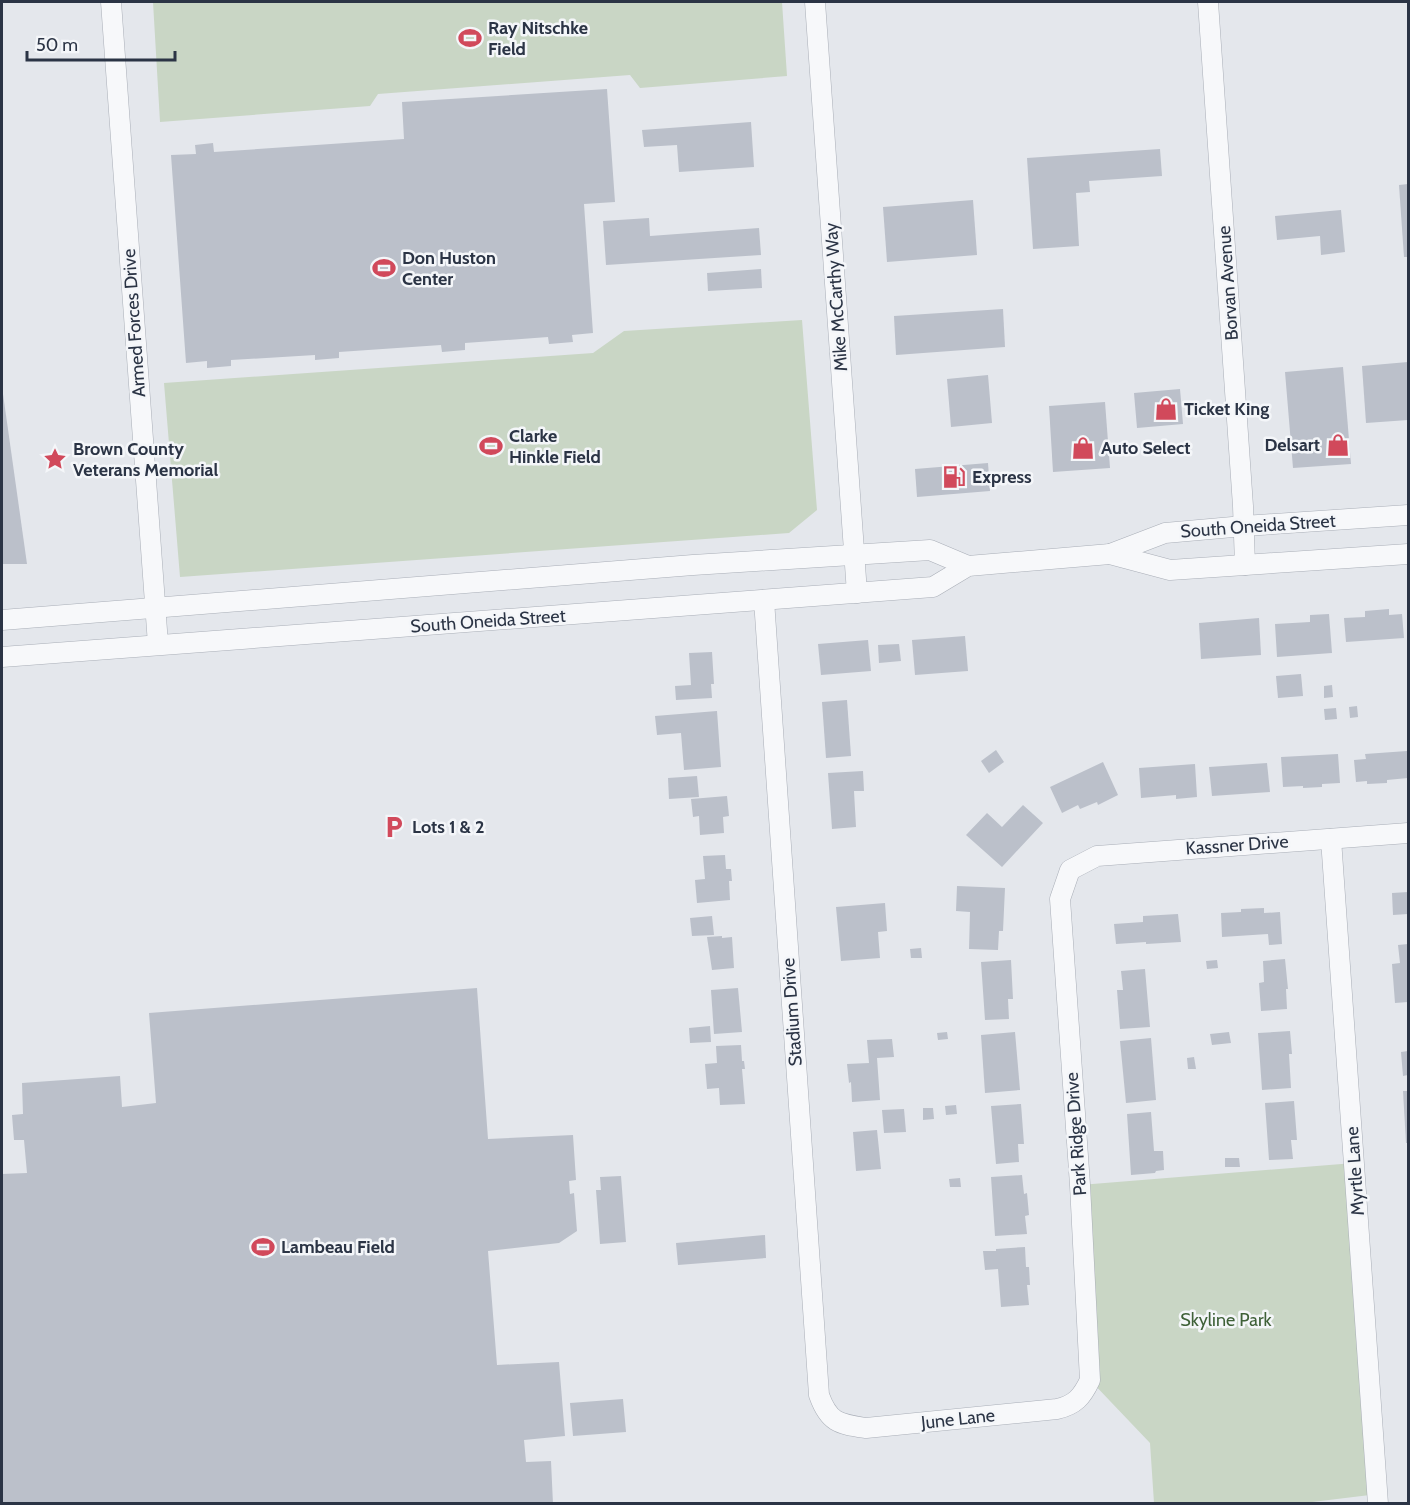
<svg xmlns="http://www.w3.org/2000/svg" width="1410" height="1505" font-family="Cabin,sans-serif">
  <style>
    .green { fill: #c9d6c5 }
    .building { fill: #bbc0ca }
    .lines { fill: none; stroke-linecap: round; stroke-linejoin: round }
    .minor-casing { stroke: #a9aeb7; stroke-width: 21 }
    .minor { stroke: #f7f8fa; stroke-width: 20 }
    .labels { text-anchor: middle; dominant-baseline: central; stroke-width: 5; stroke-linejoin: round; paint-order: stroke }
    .poi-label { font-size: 18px; font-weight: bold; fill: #2b3445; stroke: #f4f6f9; text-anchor: start }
    .street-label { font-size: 18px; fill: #2b3445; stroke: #f4f6f9 }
    .park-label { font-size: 18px; fill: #3f6138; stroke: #f4f6f9 }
  </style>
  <rect width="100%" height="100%" fill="#e4e7ec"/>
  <g class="green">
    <path d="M153,2H782L787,76L640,88L630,75L378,94L370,106L160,122Z"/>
    <path d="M802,320L817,510L789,533L180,577L164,383L593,353L624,331Z"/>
    <path d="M1354,1163L1378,1494L1296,1504L1154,1503L1150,1443L1090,1380L1080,1185Z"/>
  </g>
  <g class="building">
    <path d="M607,89L615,202L584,204L593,333L572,335L573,342L549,344L548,337L465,343V350L442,352L441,345L339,352V358L315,360V355L231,360V366L207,368V361L186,363L171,155L196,154L195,145L213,143L214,152L404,139L402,102Z"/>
    <path d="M751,122L754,167L679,172L677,145L644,147L642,130Z"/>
    <path d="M1160,149L1162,176L1089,181L1090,192L1076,193L1079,246L1033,249L1027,158Z"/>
    <path d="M1408,184V257H1404L1399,185Z"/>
    <path d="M973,200L977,255L887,262L883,207Z"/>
    <path d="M1341,210L1345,252L1321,255L1320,236L1277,240L1275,216Z"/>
    <path d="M649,218L650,236L759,228L761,255L606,265L603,221Z"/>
    <path d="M761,269L762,288L708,291L707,273Z"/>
    <path d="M1003,309L1005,347L896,355L894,316Z"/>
    <path d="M1408,362V420L1366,423L1362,366Z"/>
    <path d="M1343,367L1351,464L1293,468L1285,372Z"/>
    <path d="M988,375L992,423L951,427L947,379Z"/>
    <path d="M1180,389L1183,424L1137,428L1134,393Z"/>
    <path d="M2,394H3L27,564H2Z"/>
    <path d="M1105,402L1110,468L1053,472L1049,406Z"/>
    <path d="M988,463L990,491L917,497L915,469Z"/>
    <path d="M1389,609V615L1402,614L1404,638L1346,642L1344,618L1365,617V611Z"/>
    <path d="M1329,614L1332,653L1277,657L1275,624L1310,622V615Z"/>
    <path d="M1259,618L1261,655L1201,659L1199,623Z"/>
    <path d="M965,636L968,671L915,675L912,640Z"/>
    <path d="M868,640L871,671L821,675L818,644Z"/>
    <path d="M899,644L901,661L879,663L878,645Z"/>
    <path d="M712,652L714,684H711L712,698L676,700L675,686L691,685L689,653Z"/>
    <path d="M1301,674L1303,696L1278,698L1276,676Z"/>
    <path d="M1332,685L1333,697L1324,698V686Z"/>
    <path d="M847,700L851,756L826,758L822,702Z"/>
    <path d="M1357,706L1358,717L1350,718L1349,707Z"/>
    <path d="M1336,708L1337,719L1325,720L1324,709Z"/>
    <path d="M717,711L721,767L684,770L681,733L657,735L655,716Z"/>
    <path d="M996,750L1004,762L989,773L981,761Z"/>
    <path d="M1407,751L1408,778L1387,780V783L1367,784V781L1356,782L1354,760L1366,759L1365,754Z"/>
    <path d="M1338,754L1340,783L1322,784V787L1303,788V786L1283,787L1281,757Z"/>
    <path d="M1103,762L1118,795L1098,805L1097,802L1080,809L1078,805L1062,813L1050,787Z"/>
    <path d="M1267,763L1270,792L1212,796L1209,767Z"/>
    <path d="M1195,764L1197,797L1176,799V795L1141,798L1139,768Z"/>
    <path d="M863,771L864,791H854L856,827L832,829L828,773Z"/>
    <path d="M697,776L699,797L669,799L668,778Z"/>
    <path d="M727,796L729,816L723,817L724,833L700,835L699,816L693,817L691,799Z"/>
    <path d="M1023,805L1043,823L1002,867L966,835L987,813L1002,827Z"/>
    <path d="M725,855L726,869H731L732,881H729L730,900L697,903L695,880L705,879L703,856Z"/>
    <path d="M957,886L1005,888L1003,931H999L998,950L969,949L970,912L956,911Z"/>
    <path d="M1408,892V914L1393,915L1392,893Z"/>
    <path d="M885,903L887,931L878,932L880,958L841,961L836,907Z"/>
    <path d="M1264,908V913L1280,912L1282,944L1269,945L1268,934L1222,937L1221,913L1241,912V909Z"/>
    <path d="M1178,914L1181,942L1146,944V942L1116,944L1114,924L1143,922V916Z"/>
    <path d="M712,916L714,935L692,936L690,918Z"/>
    <path d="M722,936V938L732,937L734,968L712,970L707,937Z"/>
    <path d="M1408,944V1002L1395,1003L1392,964L1400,963L1398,945Z"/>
    <path d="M921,948L922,958H911L910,949Z"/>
    <path d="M1285,959L1288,989H1286L1287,1009L1261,1011L1259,983L1264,982L1263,961Z"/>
    <path d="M1011,960L1013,999H1008L1009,1019L985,1020L981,962Z"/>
    <path d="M1217,960L1218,968L1207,969L1206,961Z"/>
    <path d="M1145,969L1150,1027L1120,1029L1117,990H1123L1121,971Z"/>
    <path d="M477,988L488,1139L573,1135L576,1180L569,1181L570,1194L574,1193L577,1231L559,1243L488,1251L497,1365L559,1362L565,1436L524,1440L526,1462L551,1461L553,1504H2V1174L27,1173L24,1140H14L12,1115L23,1114L22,1083L120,1076L122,1107L156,1103L149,1013Z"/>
    <path d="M738,988L742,1032L714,1034L711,990Z"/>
    <path d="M710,1026L711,1042L690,1043L689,1028Z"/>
    <path d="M1290,1031L1292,1054H1289L1291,1088L1262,1090L1258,1033Z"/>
    <path d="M947,1032L948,1039L938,1040L937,1033Z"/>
    <path d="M1015,1032L1020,1090L985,1093L981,1035Z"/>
    <path d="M1229,1032L1231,1043L1212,1045L1210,1034Z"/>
    <path d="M1151,1038L1156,1100L1126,1103L1120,1041Z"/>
    <path d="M892,1039L894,1057L877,1058L880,1100L852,1102L851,1082L849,1083L847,1064L869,1063L867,1040Z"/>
    <path d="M741,1045L742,1061H744L745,1069H742L745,1104L720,1105L719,1088L707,1089L705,1064L717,1063L716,1046Z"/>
    <path d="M1408,1051V1075L1403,1076L1401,1052Z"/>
    <path d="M1194,1057L1196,1069H1188L1187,1058Z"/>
    <path d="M1403,1091H1408V1143H1406Z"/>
    <path d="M1294,1101L1297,1140H1291L1293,1159L1269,1160L1265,1103Z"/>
    <path d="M1021,1104L1024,1144H1018L1019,1162L996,1164L991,1106Z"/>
    <path d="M956,1105L957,1114L946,1115L945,1106Z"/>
    <path d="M923,1108H933L934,1119L923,1120Z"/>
    <path d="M904,1109L906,1132L884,1133L882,1110Z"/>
    <path d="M1151,1112L1154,1151H1163L1164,1170L1156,1171L1155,1173L1131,1175L1127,1114Z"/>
    <path d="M877,1130L881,1169L856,1171L853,1132Z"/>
    <path d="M1225,1158H1239L1240,1167H1225Z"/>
    <path d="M1022,1175L1024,1194L1027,1193L1029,1215L1025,1216L1027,1234L995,1236L991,1177Z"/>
    <path d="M621,1176L626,1242L600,1244L596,1190H601L600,1177Z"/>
    <path d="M960,1178L961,1187H950L949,1179Z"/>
    <path d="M765,1235L766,1258L678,1265L676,1243Z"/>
    <path d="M1025,1247L1026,1267H1029L1030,1285H1027L1029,1305L1001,1307L998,1269L985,1270L983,1251H996V1249Z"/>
    <path d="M623,1399L626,1432L573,1436L570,1403Z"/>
  </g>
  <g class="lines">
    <g class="minor-casing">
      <g id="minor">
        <path d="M111,2L158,644"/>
        <path d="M815,2L857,593"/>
        <path d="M1208,2L1243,506L1245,565"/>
        <path d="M1110,554L1170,570L1408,554"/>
        <path d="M764,600L819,1395C829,1423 839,1424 866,1428L1057,1409C1075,1405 1082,1397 1090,1380L1080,1185L1060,899L1070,870L1097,856L1408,833"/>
        <path d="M2,620L693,565L930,550L968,566"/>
        <path d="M2,657L933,587L968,566L1110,554L1165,533L1244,526L1408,515"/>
        <path d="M1331,839L1378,1504"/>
      </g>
    </g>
    <use href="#minor" class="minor"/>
  </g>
  <defs>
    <g id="stadium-bare" transform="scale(1.8)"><path d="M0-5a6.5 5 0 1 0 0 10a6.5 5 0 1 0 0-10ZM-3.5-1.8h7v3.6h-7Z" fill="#d1495b" stroke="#f4f6f9" stroke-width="2.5" paint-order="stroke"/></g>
    <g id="shop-bare" transform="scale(1.8)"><path d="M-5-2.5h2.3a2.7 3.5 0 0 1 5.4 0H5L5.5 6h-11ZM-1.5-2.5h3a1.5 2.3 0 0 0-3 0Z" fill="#d1495b" stroke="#f4f6f9" stroke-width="2.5" paint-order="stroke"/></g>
    <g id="sight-bare" transform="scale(1.8)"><path d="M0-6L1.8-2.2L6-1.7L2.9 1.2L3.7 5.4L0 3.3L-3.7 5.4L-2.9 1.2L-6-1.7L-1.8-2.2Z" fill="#d1495b" stroke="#f4f6f9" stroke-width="2.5" paint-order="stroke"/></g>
    <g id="fuel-bare" transform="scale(1.8)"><path d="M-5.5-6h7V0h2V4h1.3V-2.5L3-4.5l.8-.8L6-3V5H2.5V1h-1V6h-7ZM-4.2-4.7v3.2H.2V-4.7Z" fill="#d1495b" stroke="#f4f6f9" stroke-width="2.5" paint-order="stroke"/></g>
    <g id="parking-bare" transform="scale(1.8)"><path d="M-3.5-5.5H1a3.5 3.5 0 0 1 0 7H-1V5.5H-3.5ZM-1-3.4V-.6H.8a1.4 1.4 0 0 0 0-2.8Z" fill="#d1495b" stroke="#f4f6f9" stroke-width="2.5" paint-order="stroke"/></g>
  </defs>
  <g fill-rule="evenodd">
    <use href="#stadium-bare" x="470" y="38"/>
    <use href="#stadium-bare" x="384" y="268"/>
    <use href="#shop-bare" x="1166" y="409"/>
    <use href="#shop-bare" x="1338" y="445"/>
    <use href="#stadium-bare" x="491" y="446"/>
    <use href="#shop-bare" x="1083" y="448"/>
    <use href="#sight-bare" x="55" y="459"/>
    <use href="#fuel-bare" x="954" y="477"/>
    <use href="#parking-bare" x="394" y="827"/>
    <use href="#stadium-bare" x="263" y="1247"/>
  </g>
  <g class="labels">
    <g class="poi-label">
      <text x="488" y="28">Ray Nitschke<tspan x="488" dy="21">Field</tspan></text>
      <text x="402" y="258">Don Huston<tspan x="402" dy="21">Center</tspan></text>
      <text x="1184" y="409">Ticket King</text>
      <text x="509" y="436">Clarke<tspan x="509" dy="21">Hinkle Field</tspan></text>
      <text x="1320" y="445" text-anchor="end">Delsart</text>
      <text x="1101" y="448">Auto Select</text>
      <text x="73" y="449">Brown County<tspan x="73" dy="21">Veterans Memorial</tspan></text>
      <text x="972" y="477">Express</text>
      <text x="412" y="827">Lots 1 &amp; 2</text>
      <text x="281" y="1247">Lambeau Field</text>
    </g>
    <g class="street-label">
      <text transform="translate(1228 283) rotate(-94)">Borvan Avenue</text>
      <text transform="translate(836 297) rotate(-94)">Mike McCarthy Way</text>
      <text transform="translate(134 323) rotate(-94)">Armed Forces Drive</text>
      <text transform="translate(1258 526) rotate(-4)">South Oneida Street</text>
      <text transform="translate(488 621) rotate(-4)">South Oneida Street</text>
      <text transform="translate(1237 845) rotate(-4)">Kassner Drive</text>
      <text transform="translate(792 1012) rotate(-94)">Stadium Drive</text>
      <text transform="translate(1076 1134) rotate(-94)">Park Ridge Drive</text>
      <text transform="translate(1355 1171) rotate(-94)">Myrtle Lane</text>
      <text transform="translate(958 1419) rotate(-6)">June Lane</text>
    </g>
    <g class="park-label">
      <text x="1226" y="1320">Skyline Park</text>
    </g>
  </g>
  <rect width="1410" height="1505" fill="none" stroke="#2b3445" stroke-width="6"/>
  <path d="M27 51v9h148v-9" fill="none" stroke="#2b3445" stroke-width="3"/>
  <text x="36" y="51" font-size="18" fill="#2b3445" stroke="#f4f6f9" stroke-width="4.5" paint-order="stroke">50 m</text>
</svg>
